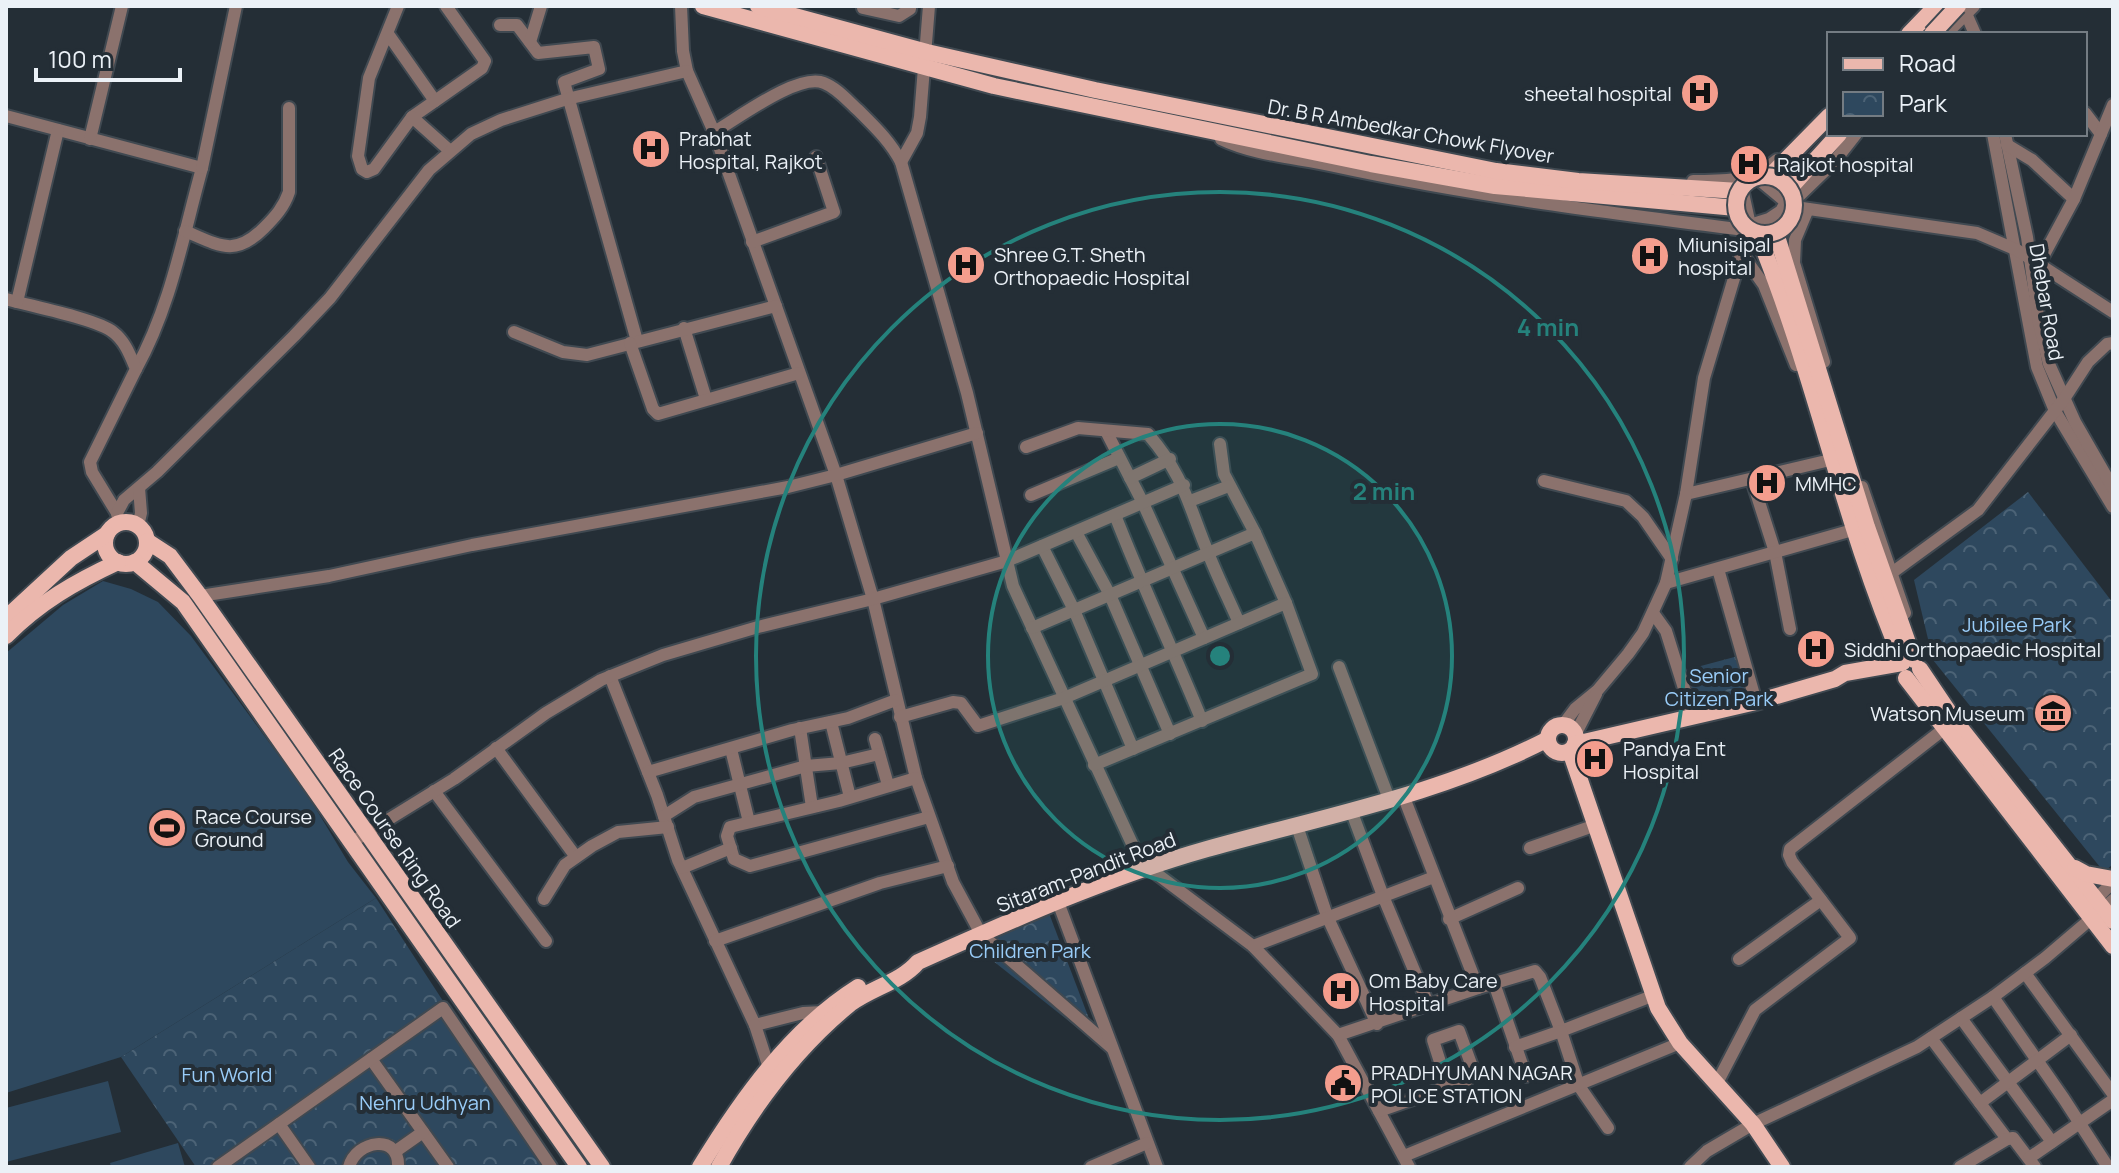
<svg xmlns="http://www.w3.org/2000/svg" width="2119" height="1173" font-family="Manrope,sans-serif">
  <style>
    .park { fill: url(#park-crowns) }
    .garden { fill: #2e485e }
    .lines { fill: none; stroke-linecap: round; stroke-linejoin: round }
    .minor-casing { stroke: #404951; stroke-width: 16 }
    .major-casing { stroke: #404951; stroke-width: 20 }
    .minor { stroke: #8b726d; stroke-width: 12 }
    .major { stroke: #ebb7ad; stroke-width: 16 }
    .major-bridge-casing { stroke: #404951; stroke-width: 20; stroke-linecap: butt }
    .major-bridge { stroke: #ebb7ad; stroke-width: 16 }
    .ring { fill: none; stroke: #25827c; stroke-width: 4 }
    .labels { text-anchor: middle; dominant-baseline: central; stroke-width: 8; stroke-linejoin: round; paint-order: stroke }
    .poi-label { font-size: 20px; fill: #ebf1f7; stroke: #242e36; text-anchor: start }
    .street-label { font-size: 20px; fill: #ebf1f7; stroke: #242e36 }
    .park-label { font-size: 20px; fill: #99ccf8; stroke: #242e36 }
    .centre { fill: #25827c; stroke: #242e36; stroke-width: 4 }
    .ring-label { font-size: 24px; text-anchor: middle; font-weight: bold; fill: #25827c; stroke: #242e36; stroke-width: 8; stroke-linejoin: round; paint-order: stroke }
  </style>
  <defs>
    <pattern id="park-crowns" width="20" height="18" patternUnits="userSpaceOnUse" patternTransform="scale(2)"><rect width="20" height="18" fill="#2e485e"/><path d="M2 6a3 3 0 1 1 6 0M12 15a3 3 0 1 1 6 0" fill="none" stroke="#4c6376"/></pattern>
  </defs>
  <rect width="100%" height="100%" fill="#242e36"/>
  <g class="park">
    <path d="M2028,492L2113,603V864L2104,872L1933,660L1914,580Z"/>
    <path d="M1742,655L1756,702L1693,717L1682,671Z"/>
    <path d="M376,898L551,1167H196L121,1057Z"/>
    <path d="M1047,908L1099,1045L968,941Z"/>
  </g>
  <g class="garden">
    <path d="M103,581L131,589L158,602L191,636L307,794L348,862L376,898L121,1057L6,1093V653L63,605Z"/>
    <path d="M108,1081L121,1132L6,1162V1108Z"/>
    <path d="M178,1143L185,1167H111L110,1163Z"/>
  </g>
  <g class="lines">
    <g class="minor-casing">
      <g id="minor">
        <path d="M681,6L683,51L687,71L714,132L836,475L873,599L916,778L953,882L981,934L1112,1048"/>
        <path d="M863,8L899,16L910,9V6"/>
        <path d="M1964,9L1975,34"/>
        <path d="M500,25H517L538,53L594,47L599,69L564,82L637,341"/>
        <path d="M388,34L435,101L412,117L374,169L367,172L362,169L358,156L369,78L398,6"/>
        <path d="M1946,34L1974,6"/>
        <path d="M530,42L541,6"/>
        <path d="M435,101L482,68L485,61L446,6"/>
        <path d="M2085,113L2101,134"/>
        <path d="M6,116L202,168C183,236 171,306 136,369"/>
        <path d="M412,117L449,150"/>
        <path d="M714,132C737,119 799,72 824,83C837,88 848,101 858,110C875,127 890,141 901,162L967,393L1013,586L1134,848L1149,868L1253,946L1338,1035L1409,1167"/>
        <path d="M1993,134L2037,367L2055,411L2113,507"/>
        <path d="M2005,134L2027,237L2039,323L2049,364L2075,422L2113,488"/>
        <path d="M90,139L122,6"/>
        <path d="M1221,139C1254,155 1298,158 1334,166C1467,195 1602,212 1737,229L1769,219L1781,211L1786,202L1800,195L1834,162L1856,134"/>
        <path d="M2007,145L2032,160L2074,199"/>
        <path d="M901,162L917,133L920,117L929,6"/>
        <path d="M202,168L236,6"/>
        <path d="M1751,173L1786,202L1802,208L1977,233L2017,250L2113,312"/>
        <path d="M1693,181C1724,181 1753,182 1777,160"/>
        <path d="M1808,209L1795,240L1794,263L1824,362"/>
        <path d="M185,231C220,246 235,257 264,228C275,217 284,207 289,192V108"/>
        <path d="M752,242L834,212L816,157"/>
        <path d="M1742,254L1764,285L1796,365"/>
        <path d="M2039,264L2074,199L2113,105"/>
        <path d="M6,299C30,306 97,319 113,332C125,341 130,355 136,369L90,462L92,472L117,513"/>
        <path d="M17,302L58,130"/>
        <path d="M684,328L706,399"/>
        <path d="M514,332L563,352L587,355L776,306"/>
        <path d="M630,343L653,409L658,414L799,373"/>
        <path d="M1106,431L1143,503L1204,638"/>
        <path d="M1220,444L1224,474L1255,533"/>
        <path d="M1026,447L1078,428L1148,434C1185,477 1188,505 1209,555C1218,578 1229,600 1239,623"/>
        <path d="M1130,478L1170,459"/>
        <path d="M1752,480L1775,552L1790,629"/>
        <path d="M1544,481L1626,501L1643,517L1672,559"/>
        <path d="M1862,487L1905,613"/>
        <path d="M1686,494L1826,461"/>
        <path d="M1031,495L1119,458"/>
        <path d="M1190,501L1229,486"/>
        <path d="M1115,515C1142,585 1174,652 1202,721"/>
        <path d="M119,524L117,513L124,500L157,472L294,336L330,298L429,170L471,134L501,120L567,99L687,71"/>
        <path d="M138,526L141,513L139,488"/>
        <path d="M1076,532L1110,595L1170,734"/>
        <path d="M1042,546L1074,610L1133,749"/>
        <path d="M1718,569L1756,702"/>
        <path d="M1893,572L1978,510L2064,399L2088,362L2107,344L2113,343"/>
        <path d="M1666,583L1849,531"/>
        <path d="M200,596L329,576L472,545L788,487L836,475L977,433"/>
        <path d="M1653,613L1666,631L1693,717"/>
        <path d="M1032,628L1255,533L1286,603"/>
        <path d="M1339,667L1389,799"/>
        <path d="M610,676L657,795L678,860L755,1025L803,1013L823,1012"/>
        <path d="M900,717L953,702L961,703L978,726L1064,698L1286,603L1312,674L1094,765"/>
        <path d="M831,722L850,797"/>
        <path d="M1563,725L1575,709L1597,691L1628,654L1643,633L1666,583L1686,494L1704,378L1750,225L1741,184"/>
        <path d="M800,728L812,807"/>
        <path d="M1575,735L1596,694"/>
        <path d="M875,739L888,785"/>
        <path d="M496,748L576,857"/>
        <path d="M731,749L749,822"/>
        <path d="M648,772L792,730L848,718L896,700"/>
        <path d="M916,778L839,801L730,827L727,836L734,859L750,866L929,817"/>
        <path d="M434,791L546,941"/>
        <path d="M1351,810L1383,896L1429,1006"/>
        <path d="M664,816L694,797L806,766L841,763L879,754"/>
        <path d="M1297,826L1327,916L1377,1024"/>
        <path d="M352,842L454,779L546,713L601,680L663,655L758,627L873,599L1007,561L1184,485"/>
        <path d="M1530,848L1596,825"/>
        <path d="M682,868L731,848"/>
        <path d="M544,899L565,865L592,846L618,832L668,827"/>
        <path d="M1058,902L1157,1167"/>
        <path d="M2090,905L2113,882"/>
        <path d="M1449,919L1518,888"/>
        <path d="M715,941L880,883L948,866"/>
        <path d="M1253,946L1434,877"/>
        <path d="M1739,959L1821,900"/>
        <path d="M2025,973L2113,1094"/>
        <path d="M1494,983L1526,1076"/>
        <path d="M1478,988L1535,971L1540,977L1561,1031L1652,996"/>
        <path d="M1993,997L2064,1099L2108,1167"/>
        <path d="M1961,1018L2052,1142"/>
        <path d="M755,1025L769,1068L775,1073"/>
        <path d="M1338,1035L1478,988L1403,795"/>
        <path d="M1931,1038L2007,1139L2013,1138L2035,1167"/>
        <path d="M1515,1047L1561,1031L1579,1086L1608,1128"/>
        <path d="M371,1059L448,1167"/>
        <path d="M1717,1083L1755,1010L1850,938L1792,862L1789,855L1790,849L1949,725"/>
        <path d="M1980,1103L2071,1035"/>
        <path d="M1379,1111L1467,1080L1474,1072L1459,1031L1433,1040L1448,1087"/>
        <path d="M279,1124L309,1167"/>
        <path d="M396,1151L423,1132"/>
        <path d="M1404,1156L1680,1043"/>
        <path d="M2029,1158L2113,1100"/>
        <path d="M218,1167L443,1008L551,1167"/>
        <path d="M349,1167C356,1140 400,1133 398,1167"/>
        <path d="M1091,1167L1147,1143"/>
        <path d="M1690,1167L1707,1151L1753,1124L1917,1047L1993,997L2045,958L2113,900"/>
        <path d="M1960,1167L2007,1139"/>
      </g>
    </g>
    <g class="major-casing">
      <g id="major">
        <path d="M703,6L994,86L1371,164L1495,186L1736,208"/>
        <path d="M758,6L927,52L1095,90L1496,171L1578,181L1739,191"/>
        <path d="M1909,34L1936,6"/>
        <path d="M1770,176L1829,116"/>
        <path d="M1790,188L1839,134"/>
        <path d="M1757,233C1815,373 1843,524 1903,662"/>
        <path d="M1776,233L1867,527L1914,660"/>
        <circle cx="126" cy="543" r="21"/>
        <path d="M147,541L170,556L200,596L602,1167"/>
        <path d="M135,562L183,602L579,1167"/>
        <path d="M6,618L71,558L107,534"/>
        <path d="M6,636C40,602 75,582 118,562"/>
        <path d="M1920,669L1955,721L2113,921"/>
        <path d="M1906,678L2113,946"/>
        <circle cx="1562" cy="739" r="14"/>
        <path d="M1575,744L1756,702L1835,679L1845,673L1902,663"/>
        <path d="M1570,751L1658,1008L1680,1043L1753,1124L1782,1167"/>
        <path d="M2075,868L2086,874L2113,879"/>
        <path d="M700,1167C741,1100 791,1029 858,987"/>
        <path d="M719,1167C753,1106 796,1048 850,1004C871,988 901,982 918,962C1012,920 1108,877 1207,849C1321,817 1442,794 1548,739"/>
      </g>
    </g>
    <use href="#minor" class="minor"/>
    <use href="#major" class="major"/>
    <g class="major-bridge-casing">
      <g id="major-bridge">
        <path d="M1932,34L1958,6"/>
        <circle cx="1765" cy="205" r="29"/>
      </g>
    </g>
    <use href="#major-bridge" class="major-bridge"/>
  </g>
  <circle cx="1220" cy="656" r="232" fill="#25827c" fill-opacity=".12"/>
  <g class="ring">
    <circle cx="1220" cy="656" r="232"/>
    <circle cx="1220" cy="656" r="464"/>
  </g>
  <defs>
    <g id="hospital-disc" transform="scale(2)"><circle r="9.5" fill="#f49d8d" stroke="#242e36"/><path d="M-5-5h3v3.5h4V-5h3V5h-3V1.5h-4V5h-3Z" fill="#111"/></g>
    <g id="museum-disc" transform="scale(2)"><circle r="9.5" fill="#f49d8d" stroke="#242e36"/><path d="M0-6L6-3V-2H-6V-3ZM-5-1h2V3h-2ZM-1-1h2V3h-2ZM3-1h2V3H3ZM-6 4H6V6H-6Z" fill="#111"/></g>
    <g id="stadium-disc" transform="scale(2)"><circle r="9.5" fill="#f49d8d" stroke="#242e36"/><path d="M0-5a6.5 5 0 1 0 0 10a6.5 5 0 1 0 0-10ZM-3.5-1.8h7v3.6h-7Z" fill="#111"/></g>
    <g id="civic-disc" transform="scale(2)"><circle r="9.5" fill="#f49d8d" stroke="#242e36"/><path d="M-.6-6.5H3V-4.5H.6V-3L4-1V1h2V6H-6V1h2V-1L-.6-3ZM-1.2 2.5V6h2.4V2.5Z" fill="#111"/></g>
  </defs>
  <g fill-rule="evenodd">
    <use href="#hospital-disc" x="1700" y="93"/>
    <use href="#hospital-disc" x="651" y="149"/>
    <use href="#hospital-disc" x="1749" y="164"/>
    <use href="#hospital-disc" x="1650" y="256"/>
    <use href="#hospital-disc" x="966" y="265"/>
    <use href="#hospital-disc" x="1767" y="483"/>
    <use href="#hospital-disc" x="1816" y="649"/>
    <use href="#museum-disc" x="2053" y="713"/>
    <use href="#hospital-disc" x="1595" y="759"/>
    <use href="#stadium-disc" x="167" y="828"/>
    <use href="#hospital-disc" x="1341" y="991"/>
    <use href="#civic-disc" x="1343" y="1083"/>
  </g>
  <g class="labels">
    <g class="poi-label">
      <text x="1672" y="93" text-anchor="end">sheetal hospital</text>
      <text x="679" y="138">Prabhat<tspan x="679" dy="23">Hospital, Rajkot</tspan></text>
      <text x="1777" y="164">Rajkot hospital</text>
      <text x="1678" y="244">Miunisipal<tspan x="1678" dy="23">hospital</tspan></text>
      <text x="994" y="254">Shree G.T. Sheth<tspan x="994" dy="23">Orthopaedic Hospital</tspan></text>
      <text x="1795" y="483">MMHC</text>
      <text x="1844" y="649">Siddhi Orthopaedic Hospital</text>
      <text x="2025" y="713" text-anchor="end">Watson Museum</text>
      <text x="1623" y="748">Pandya Ent<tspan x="1623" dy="23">Hospital</tspan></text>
      <text x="195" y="816">Race Course<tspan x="195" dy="23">Ground</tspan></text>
      <text x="1369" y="980">Om Baby Care<tspan x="1369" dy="23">Hospital</tspan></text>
      <text x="1371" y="1072">PRADHYUMAN NAGAR<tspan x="1371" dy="23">POLICE STATION</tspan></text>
    </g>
    <g class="street-label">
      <text transform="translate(1411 131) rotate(10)">Dr. B R Ambedkar Chowk Flyover</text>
      <text transform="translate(2047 302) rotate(80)">Dhebar Road</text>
      <text transform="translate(395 838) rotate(55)">Race Course Ring Road</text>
      <text transform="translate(1086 872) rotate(-21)">Sitaram-Pandit Road</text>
    </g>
    <g class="park-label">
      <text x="2017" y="624">Jubilee Park</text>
      <text x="1719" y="675">Senior<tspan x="1719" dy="23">Citizen Park</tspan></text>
      <text x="1030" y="950">Children Park</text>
      <text x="227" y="1074">Fun World</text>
      <text x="425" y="1102">Nehru Udhyan</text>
    </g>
  </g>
  <circle cx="1220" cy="656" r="12" class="centre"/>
  <g class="ring-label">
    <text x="1548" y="336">4 min</text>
    <text x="1384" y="500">2 min</text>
  </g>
  <rect width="2119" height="1173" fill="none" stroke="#ebf1f7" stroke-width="16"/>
  <rect x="1827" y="32" width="260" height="104" fill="#242e36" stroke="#747c83" stroke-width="2"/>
  <rect x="1843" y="58" width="40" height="12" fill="#ebb7ad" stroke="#747c83" stroke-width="2"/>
  <text x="1899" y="72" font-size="24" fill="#ebf1f7">Road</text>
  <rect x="1843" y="92" width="40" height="24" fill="url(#park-crowns)" stroke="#747c83" stroke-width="2"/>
  <text x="1899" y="112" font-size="24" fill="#ebf1f7">Park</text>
  <path d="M36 68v12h144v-12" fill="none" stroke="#ebf1f7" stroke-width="4"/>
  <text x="48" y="68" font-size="24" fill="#ebf1f7" stroke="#242e36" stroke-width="6" paint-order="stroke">100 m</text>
</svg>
